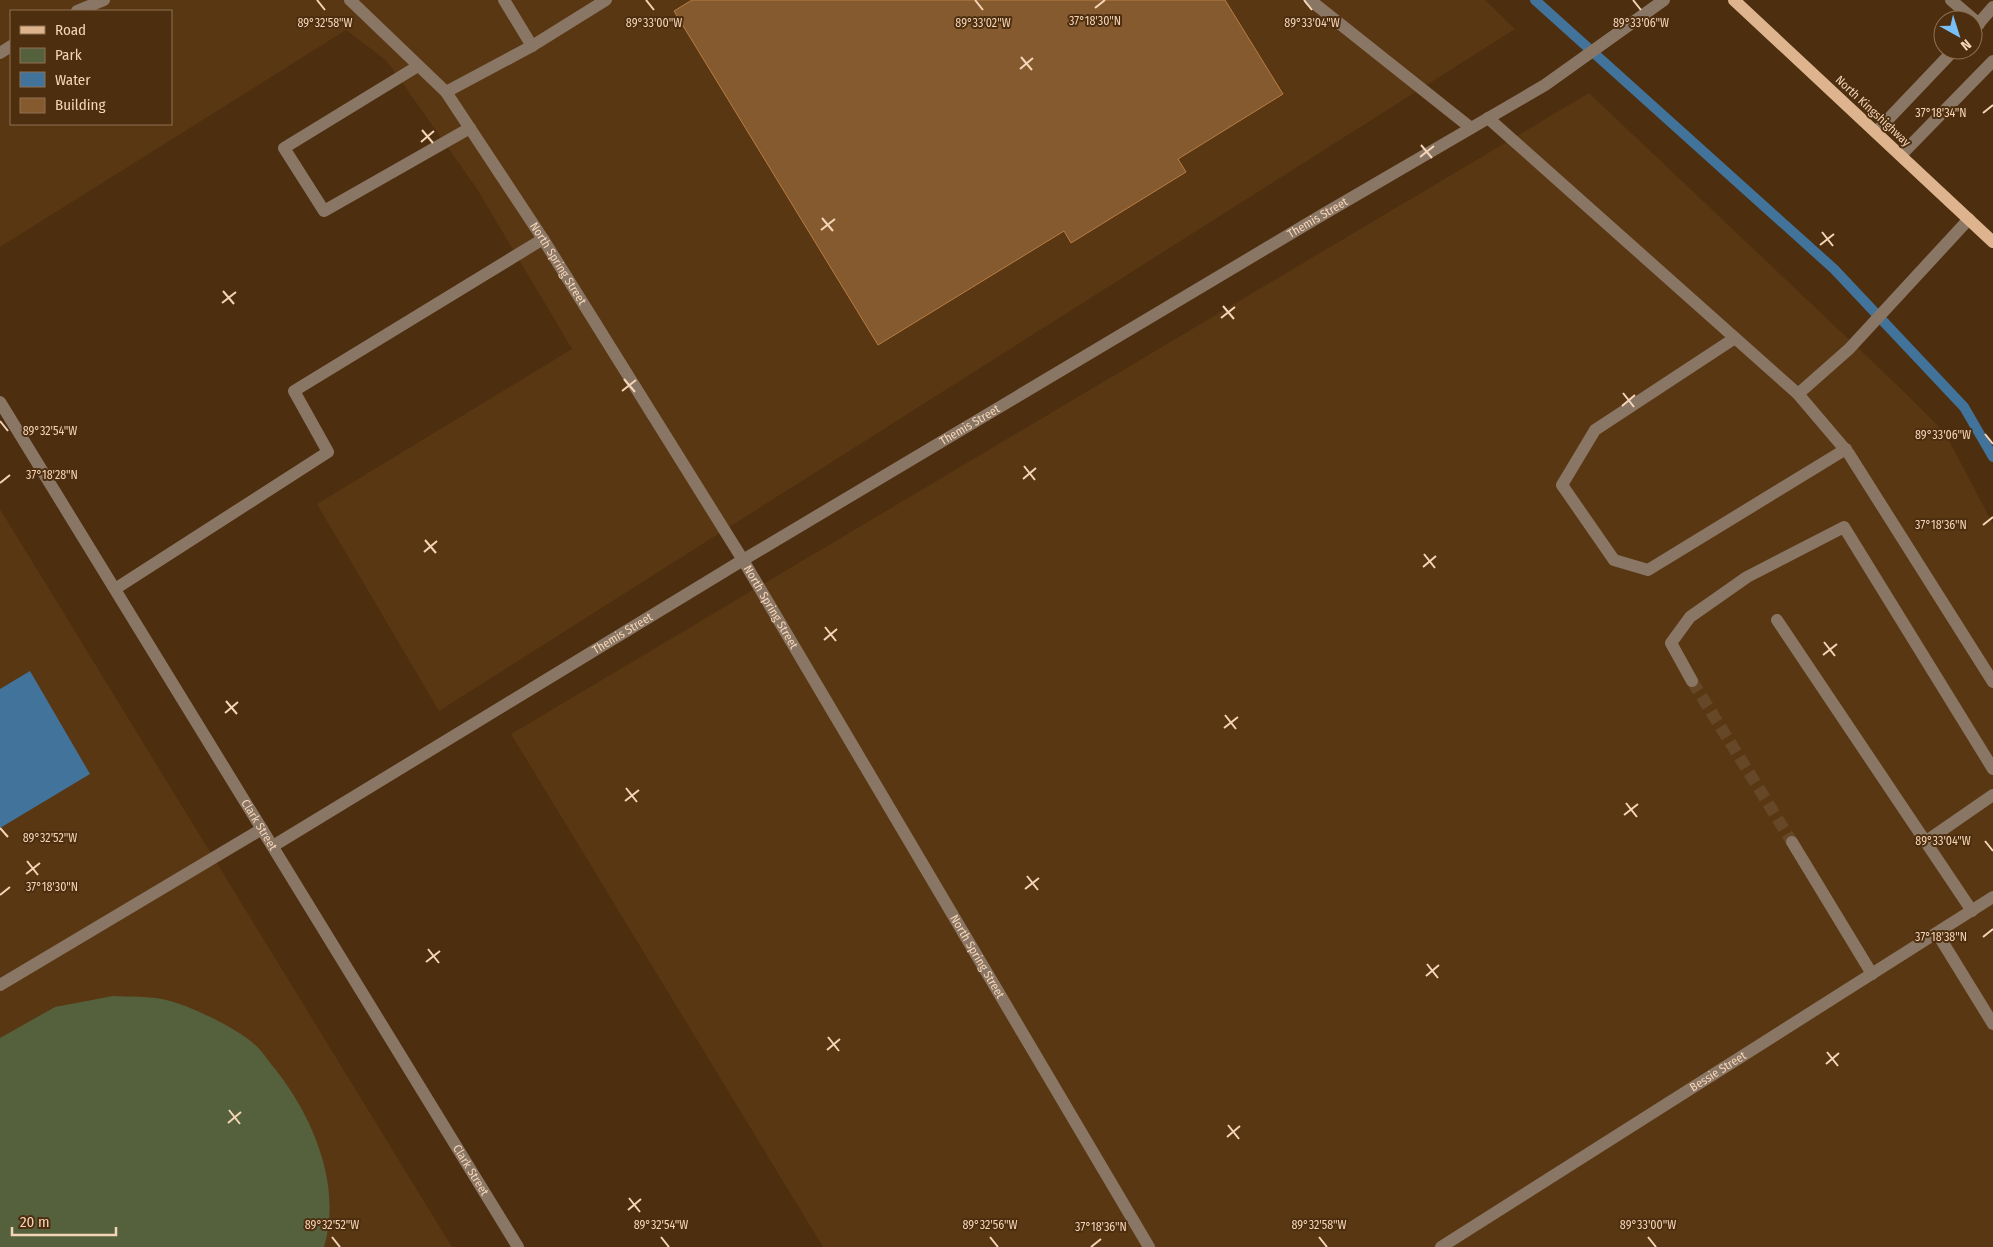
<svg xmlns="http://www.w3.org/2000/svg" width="1993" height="1247" font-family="'Fira Sans Condensed',sans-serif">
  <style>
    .built { fill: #593713; fill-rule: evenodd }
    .green { fill: #55603d }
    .water { fill: #41739b }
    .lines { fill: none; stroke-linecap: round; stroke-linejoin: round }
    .stream { stroke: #41739b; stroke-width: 10 }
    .building { fill: #865a2f; stroke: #b87d43 }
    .minor-tunnel { stroke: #664728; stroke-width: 12; stroke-dasharray: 12 6; stroke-linecap: butt }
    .minor { stroke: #8a7664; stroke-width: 12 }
    .major { stroke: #deb48e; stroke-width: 12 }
    .ticks { fill: none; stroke: #f5d5b8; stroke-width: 2 }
    .labels { text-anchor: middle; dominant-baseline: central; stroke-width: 4; stroke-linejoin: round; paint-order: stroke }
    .street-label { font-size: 12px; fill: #f5d5b8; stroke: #4d2e0f }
    .ticks-label { font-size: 12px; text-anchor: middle; fill: #f5d5b8; stroke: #4d2e0f; stroke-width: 4; stroke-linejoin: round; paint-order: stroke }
  </style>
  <rect width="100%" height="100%" fill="#4d2e0f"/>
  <g class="built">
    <path d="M0,0H1485L1515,29L439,711L317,504L572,349L477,189L387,61L346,30L0,247ZM11,11H171V124H11Z"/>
    <path d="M1589,93L1898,386L1945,433L1993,524V1247H823L511,734Z"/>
    <path d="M0,509L452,1247H0Z"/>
  </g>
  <path class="green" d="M113,996C129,997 146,996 162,999C187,1004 235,1027 254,1044C261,1049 266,1058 271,1064C311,1112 343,1184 324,1247H0V1038L55,1007Z"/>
  <path class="water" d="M30,671L90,774L0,828V689Z"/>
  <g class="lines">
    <path class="stream" d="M1535,0L1834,269L1964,407L1993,457"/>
  </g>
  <path class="building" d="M692,0H1225L1283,94L1178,159L1186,172L1071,243L1064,231L878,345L674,11Z"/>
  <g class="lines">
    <path class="minor-tunnel" d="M1692,681L1792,842"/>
    <g class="minor">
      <path id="s1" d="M350,0L446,92L543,239L743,560L1149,1247"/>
      <path d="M504,0L532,46"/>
      <path d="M1310,0L1471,128"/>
      <path d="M1951,0L1979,24"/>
      <path d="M77,11L104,0"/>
      <path d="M1973,30L1993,7"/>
      <path d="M0,53L11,46"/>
      <path d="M418,66L284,148L324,211L470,128"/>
      <path d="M446,92L532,46L606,0"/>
      <path d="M1488,118L1798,394L1849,454L1993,682"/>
      <path d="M1876,132L1954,50"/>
      <path d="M1901,155L1993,61"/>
      <path d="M1735,338L1595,430L1562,485L1614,560L1648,570L1846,449"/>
      <path d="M1798,394L1849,349L1969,219"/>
      <path id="s2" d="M0,402L518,1247"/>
      <path d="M115,589L328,452L294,391L543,239"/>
      <path d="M1777,620L1972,911"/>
      <path d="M1692,681L1671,643L1690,617L1747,577L1844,527L1993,769"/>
      <path d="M1792,842L1872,974"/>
      <path d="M1925,842L1993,795"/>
      <path id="s3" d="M273,846L743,560L1322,215L1545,85L1664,0"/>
      <path d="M1937,933L1993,1024"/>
      <path d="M0,985L262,829"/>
      <path id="s4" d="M1441,1247L1993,897"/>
    </g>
    <path class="major" d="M1734,0L1993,242"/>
  </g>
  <path class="ticks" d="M317,0L325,10M646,0L654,10M975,0L983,10M1304,0L1312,10M1633,0L1641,10M1095,8L1105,0M1021,57L1032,70M1020,69L1033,58M1983,113L1993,105M422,130L433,143M421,142L434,131M1421,145L1432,158M1420,157L1434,146M822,218L833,231M821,230L835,219M1822,232L1833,246M1820,245L1834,234M223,291L234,304M222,303L236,292M1223,306L1234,319M1221,318L1235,307M624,379L635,392M622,391L636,380M1623,393L1634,407M1622,406L1635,395M0,421L8,431M1985,434L1993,444M1024,466L1035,480M1023,479L1036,468M0,483L10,475M1983,525L1993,517M425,540L436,553M424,552L437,541M1424,554L1435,568M1423,567L1436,556M825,627L836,641M824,640L837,629M1824,642L1835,656M1823,655L1837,644M226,701L237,714M225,713L238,702M1225,715L1236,729M1224,728L1238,717M626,788L637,802M625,801L639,790M1626,803L1637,817M1624,815L1638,804M0,828L8,837M1985,841L1993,851M27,861L38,875M26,874L40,863M1027,876L1038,890M1025,889L1039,878M0,895L10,887M1983,937L1993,929M428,949L439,963M426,962L440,951M1427,964L1438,978M1426,976L1439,965M828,1037L839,1051M827,1050L840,1039M1827,1052L1838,1066M1826,1064L1839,1053M229,1110L240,1124M228,1123L241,1112M1228,1125L1239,1139M1227,1137L1240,1126M629,1198L640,1212M628,1210L641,1199M332,1237L340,1247M661,1237L669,1247M990,1237L998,1247M1319,1237L1327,1247M1648,1237L1656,1247M1091,1247L1101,1239"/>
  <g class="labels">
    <g class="street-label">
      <text transform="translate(1873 111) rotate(43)">North Kingshighway</text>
      <text stroke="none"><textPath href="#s3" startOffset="1219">Themis Street</textPath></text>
      <text stroke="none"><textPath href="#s1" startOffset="338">North Spring Street</textPath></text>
      <text stroke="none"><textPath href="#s3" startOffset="814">Themis Street</textPath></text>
      <text stroke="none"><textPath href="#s1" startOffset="742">North Spring Street</textPath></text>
      <text stroke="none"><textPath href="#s3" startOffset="409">Themis Street</textPath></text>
      <text stroke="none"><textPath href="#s2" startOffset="496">Clark Street</textPath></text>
      <text stroke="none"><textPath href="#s1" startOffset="1148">North Spring Street</textPath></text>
      <text stroke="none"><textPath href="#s4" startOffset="328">Bessie Street</textPath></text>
      <text stroke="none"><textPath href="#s2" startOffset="901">Clark Street</textPath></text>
    </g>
  </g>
  <g class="ticks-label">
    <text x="1095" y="25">37°18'30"N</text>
    <text x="325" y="27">89°32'58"W</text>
    <text x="654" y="27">89°33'00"W</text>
    <text x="983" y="27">89°33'02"W</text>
    <text x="1312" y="27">89°33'04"W</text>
    <text x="1641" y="27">89°33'06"W</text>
    <text x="1941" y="117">37°18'34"N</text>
    <text x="50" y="435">89°32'54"W</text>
    <text x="1943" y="439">89°33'06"W</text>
    <text x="52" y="479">37°18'28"N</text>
    <text x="1941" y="529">37°18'36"N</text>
    <text x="50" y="842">89°32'52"W</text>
    <text x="1943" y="845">89°33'04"W</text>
    <text x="52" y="891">37°18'30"N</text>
    <text x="1941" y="941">37°18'38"N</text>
    <text x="332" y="1229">89°32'52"W</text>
    <text x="661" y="1229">89°32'54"W</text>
    <text x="990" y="1229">89°32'56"W</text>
    <text x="1319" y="1229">89°32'58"W</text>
    <text x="1648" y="1229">89°33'00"W</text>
    <text x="1101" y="1231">37°18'36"N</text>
  </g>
  <rect x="10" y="10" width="162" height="115" fill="#4d2e0f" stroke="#907153"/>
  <rect x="20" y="26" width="25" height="8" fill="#deb48e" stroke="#907153"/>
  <text x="55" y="35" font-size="15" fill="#f5d5b8">Road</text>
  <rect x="20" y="48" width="25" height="15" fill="#55603d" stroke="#907153"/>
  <text x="55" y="60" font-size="15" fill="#f5d5b8">Park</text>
  <rect x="20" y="72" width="25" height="15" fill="#41739b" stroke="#907153"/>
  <text x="55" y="85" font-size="15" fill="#f5d5b8">Water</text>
  <rect x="20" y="98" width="25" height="15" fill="#865a2f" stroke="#907153"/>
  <text x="55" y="110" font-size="15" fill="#f5d5b8">Building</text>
  <g transform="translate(1958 35) rotate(141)"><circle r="24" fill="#4d2e0f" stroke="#907153"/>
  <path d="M0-4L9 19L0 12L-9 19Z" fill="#78bff7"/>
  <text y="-8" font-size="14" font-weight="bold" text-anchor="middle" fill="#f5d5b8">N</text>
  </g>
  <path d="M12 1227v8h104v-8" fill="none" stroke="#f5d5b8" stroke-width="2.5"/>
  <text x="20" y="1227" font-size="15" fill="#f5d5b8" stroke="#4d2e0f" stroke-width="4" paint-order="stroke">20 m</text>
</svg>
